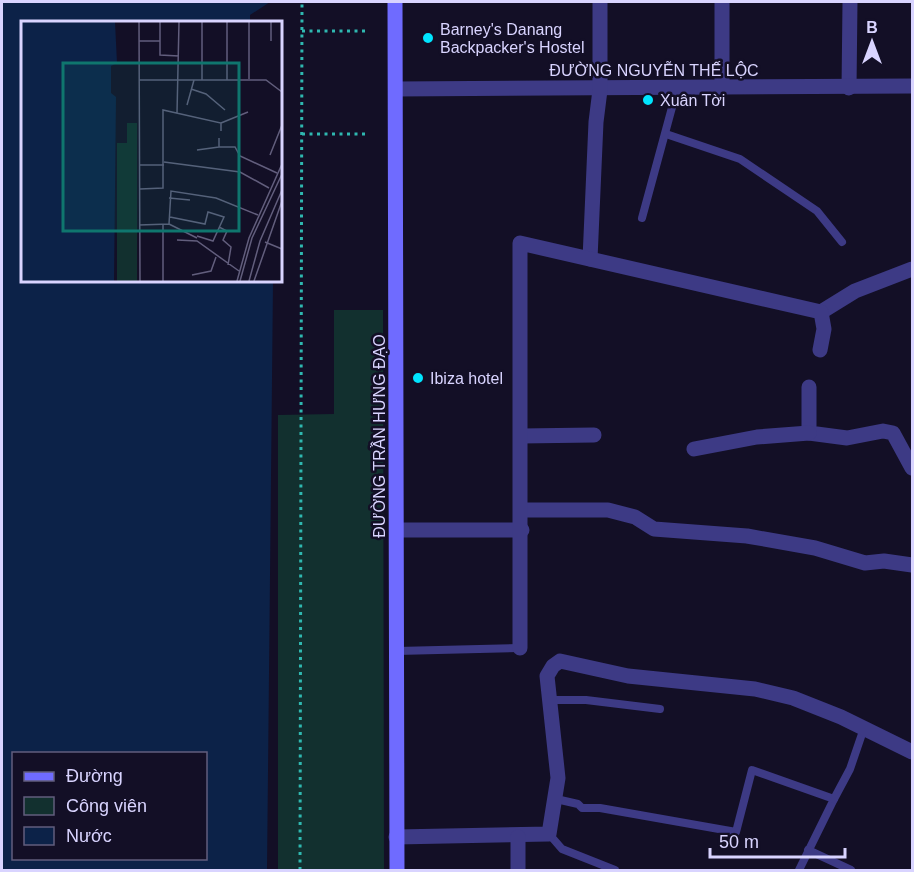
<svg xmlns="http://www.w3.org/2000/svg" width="914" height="872" font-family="Helvetica,sans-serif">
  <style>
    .green { fill: #12302f }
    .water { fill: #0c2248; fill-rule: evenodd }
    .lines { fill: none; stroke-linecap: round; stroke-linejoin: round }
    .path { stroke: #2fb8b0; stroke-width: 3; stroke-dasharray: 3 4.5; stroke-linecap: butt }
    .lane { stroke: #3d3a85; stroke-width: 8 }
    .street { stroke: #3d3a85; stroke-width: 15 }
    .secondary { stroke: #6f6bff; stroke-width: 15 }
    .poi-dot { fill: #00e5ff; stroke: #130f26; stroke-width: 2 }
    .labels { text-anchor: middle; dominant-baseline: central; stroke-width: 5; stroke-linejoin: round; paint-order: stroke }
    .poi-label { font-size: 16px; fill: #d9d4ff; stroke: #130f26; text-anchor: start }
    .street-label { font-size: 16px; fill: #d9d4ff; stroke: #130f26 }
    .inset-road { fill: none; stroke: #625e7d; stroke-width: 1.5 }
    .view { fill: #0f766e; fill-opacity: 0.15; stroke: #0f766e; stroke-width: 3 }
    .inset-edge { fill: none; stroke: #d9d4ff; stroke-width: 3 }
  </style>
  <rect width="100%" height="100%" fill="#130f26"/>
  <path class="green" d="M334,310H383L384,870H278V415L334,414Z"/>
  <path class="water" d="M2,2H270L250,15V22H22V280L273,281L267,870H2ZM14,754H206V858H14Z"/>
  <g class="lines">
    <g class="path">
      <path d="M302,31H367"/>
      <path d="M302,134H369"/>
      <path d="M300,870L302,2"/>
    </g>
    <g class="lane">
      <path d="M666,134L740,159L817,211L842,242"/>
      <path d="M642,218L677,89"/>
      <path d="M397,651L520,648"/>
      <path d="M548,700H586L660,709"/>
      <path d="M556,799L578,804L582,808H600L736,832L752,770L834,799L799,870"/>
      <path d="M834,799L850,769L864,728"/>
      <path d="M549,834L562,849L615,870"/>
      <path d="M808,850L851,870"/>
    </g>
    <g class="street">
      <path d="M722,2V88"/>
      <path d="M849,88L850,2"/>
      <path d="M396,89L912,86"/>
      <path d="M590,259L596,122L600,90V2"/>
      <path d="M821,312L855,291L912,269"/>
      <path d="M809,387V433L847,438L883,431L893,433L912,468"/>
      <path d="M521,436L594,435"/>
      <path d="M694,449L757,437L809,433"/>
      <path d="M522,510H608L635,517L654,529L747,536L815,548L865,563L884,561L912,565"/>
      <path d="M398,530H522"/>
      <path d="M520,648V243L821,312L824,329L820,350"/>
      <path d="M396,837L549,834L558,778L547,676L553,666L560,661L628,676L755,689L793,698L841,717L912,752"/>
      <path d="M518,870V837"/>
    </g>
    <path class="secondary" d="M395,2L397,870"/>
  </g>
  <g class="poi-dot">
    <circle cx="428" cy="38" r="6"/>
    <circle cx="648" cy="100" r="6"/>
    <circle cx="418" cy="378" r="6"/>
  </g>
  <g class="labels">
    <g class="poi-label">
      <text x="440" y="29">Barney's Danang<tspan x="440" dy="18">Backpacker's Hostel</tspan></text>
      <text x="660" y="100">Xuân Tời</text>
      <text x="430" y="378">Ibiza hotel</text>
    </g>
    <g class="street-label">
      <text x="654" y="70">ĐƯỜNG NGUYỄN THẾ LỘC</text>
      <text transform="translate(379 436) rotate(-90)">ĐƯỜNG TRẦN HƯNG ĐẠO</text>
    </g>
  </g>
  <g transform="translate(21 21)">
    <rect width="261" height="261" fill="#130f26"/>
    <path d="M106,102H116V260H96V122H106Z" fill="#12302f"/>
    <path d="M0,1H94L96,42L90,45V72L95,76L93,260H0Z" fill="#0c2248"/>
    <path class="inset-road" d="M118,1L119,260M139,1V34L158,35M181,1V59M118,20H139M250,20V1M228,58V1M118,59H245L261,71M206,59V1M170,68L185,73L204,89M166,84L173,59M156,92L158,1M200,102L227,91M198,117V126H214L219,135L256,152M176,129L198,126M249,134L261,104M143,141L219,151L248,167M119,144H143M119,168L142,167V89L200,102V110M148,177L169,179M149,196L184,203L187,191L203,196L192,220L176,215M148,203L176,217M118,204L148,203L150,170L195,177L237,194M198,206L206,210L202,219L210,226L207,244M156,219L176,220L218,250M244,221L261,228M171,254L190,250L195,236M142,260V204M216,260L228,217L261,143M219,260L231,217L261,153M228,260L239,220L261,169M233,260L261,180"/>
    <path class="view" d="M42,42H218V210H42Z"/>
    <rect width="261" height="261" class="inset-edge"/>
  </g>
  <rect width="914" height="872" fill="none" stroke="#d9d4ff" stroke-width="6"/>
  <rect x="12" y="752" width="195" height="108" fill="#130f26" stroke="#625e7d" stroke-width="1.5"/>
  <rect x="24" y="772" width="30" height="9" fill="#6f6bff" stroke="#625e7d" stroke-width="1.5"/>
  <text x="66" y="782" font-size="18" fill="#d9d4ff">Đường</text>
  <rect x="24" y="797" width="30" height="18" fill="#12302f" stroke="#625e7d" stroke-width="1.5"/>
  <text x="66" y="812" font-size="18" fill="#d9d4ff">Công viên</text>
  <rect x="24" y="827" width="30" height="18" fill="#0c2248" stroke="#625e7d" stroke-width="1.5"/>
  <text x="66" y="842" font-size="18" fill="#d9d4ff">Nước</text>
  <g transform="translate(872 42)" stroke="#130f26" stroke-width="4.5" paint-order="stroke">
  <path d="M0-4.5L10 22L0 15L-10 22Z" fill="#d9d4ff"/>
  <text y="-9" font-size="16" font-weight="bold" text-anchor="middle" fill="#d9d4ff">B</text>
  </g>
  <path d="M710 848v9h135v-9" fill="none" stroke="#d9d4ff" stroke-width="3"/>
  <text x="719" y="848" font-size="18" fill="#d9d4ff" stroke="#130f26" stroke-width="4.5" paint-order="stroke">50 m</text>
</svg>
